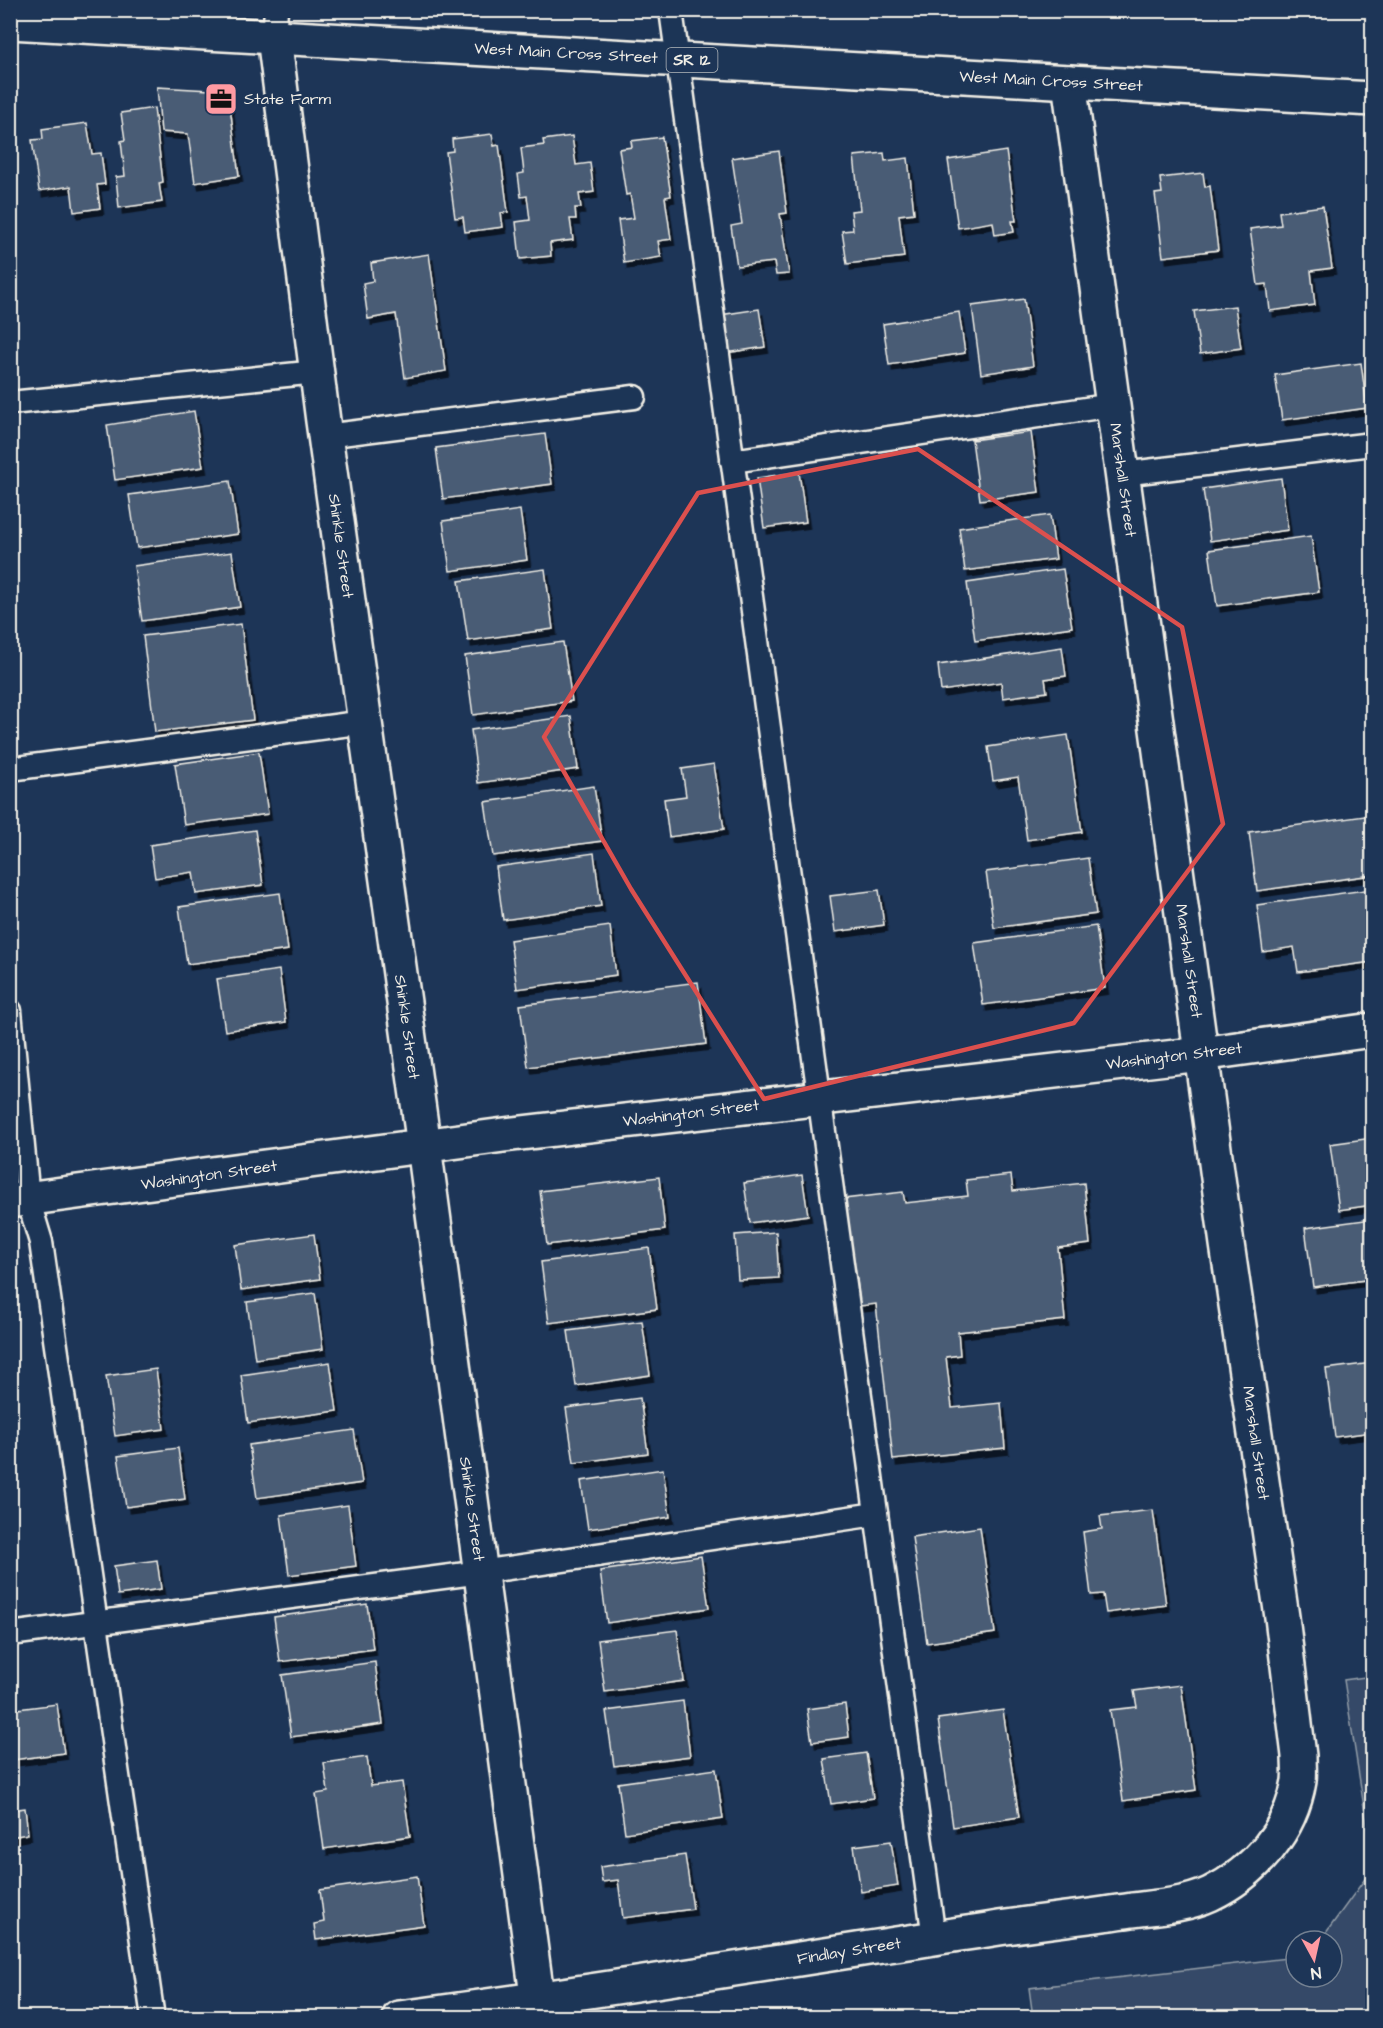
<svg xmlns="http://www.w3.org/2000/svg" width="1383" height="2028" font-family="'Architects Daughter',sans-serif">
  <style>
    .green { fill: #354a67; stroke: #949ea8; stroke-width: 1.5 }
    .building { fill: #485b74; stroke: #f4f1e8; stroke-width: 1.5; filter: url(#shadow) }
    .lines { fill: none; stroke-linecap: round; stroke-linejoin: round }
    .lane-casing { stroke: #f4f1e8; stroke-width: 27 }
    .street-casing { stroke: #f4f1e8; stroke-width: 38 }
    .highway-casing { stroke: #f4f1e8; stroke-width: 38 }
    .lane { stroke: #1d3557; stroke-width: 22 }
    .street { stroke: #1d3557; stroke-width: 33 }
    .highway { stroke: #1d3557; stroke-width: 33 }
    .marked { fill: none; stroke: #dc504e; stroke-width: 4.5; stroke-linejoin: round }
    .labels { text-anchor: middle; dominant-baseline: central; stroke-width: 6; stroke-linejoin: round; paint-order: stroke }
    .shield { fill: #1d3557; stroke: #b4b9bc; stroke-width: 1.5 }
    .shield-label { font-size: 15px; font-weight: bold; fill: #f4f1e8 }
    .street-label { font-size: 16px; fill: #f4f1e8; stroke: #1d3557 }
    .poi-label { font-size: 16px; fill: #f4f1e8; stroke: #1d3557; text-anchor: start }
  </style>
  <defs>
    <filter id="shadow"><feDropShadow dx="3.5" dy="6" stdDeviation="0" flood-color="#0009"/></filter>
  </defs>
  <rect width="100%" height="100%" fill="#1d3557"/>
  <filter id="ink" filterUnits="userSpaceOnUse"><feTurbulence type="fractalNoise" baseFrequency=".0167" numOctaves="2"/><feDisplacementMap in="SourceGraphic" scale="12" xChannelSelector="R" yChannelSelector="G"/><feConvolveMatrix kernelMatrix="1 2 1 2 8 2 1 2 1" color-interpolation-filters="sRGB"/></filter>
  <g filter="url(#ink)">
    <g class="green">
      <path d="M1372,1676V1858L1344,1680Z"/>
      <path d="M1372,1869V2017H1033L1029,1988L1296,1957V1977H1332V1941H1320Z"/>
    </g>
    <g class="building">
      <path d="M157,87L228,91L239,176L195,183L188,134L161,132Z"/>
      <path d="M154,108L163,182L159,183L162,202L119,208L116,177L125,176L121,141L125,140L121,113Z"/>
      <path d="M87,123L92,154L101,153L105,184L97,185L100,208L74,212L71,186L39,191L32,140L43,139L42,129Z"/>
      <path d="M492,134L494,146L499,145L508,212L501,213L503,227L465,232L463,217L455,218L446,152L453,151L452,139Z"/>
      <path d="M572,136L576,165L590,163L594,192L579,194L581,208H575L576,219H570L573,240L550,243L551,256L520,259L516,222L530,220L527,196L521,197L518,174L524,173L521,148L544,145L543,140Z"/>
      <path d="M662,137L671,196L665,197L671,239L658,241L661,257L624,263L618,220L634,218L630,194L626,195L619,149L632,147L631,141Z"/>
      <path d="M779,151L787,213L780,214L789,274L776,275L774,262L737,266L731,226L742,224L732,158Z"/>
      <path d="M1006,151L1016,221H1012L1014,232L995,235L993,222L958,228L948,160Z"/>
      <path d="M884,153L885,161L908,158L914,213L899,215L904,257L847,264L842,231L853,230L851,211L860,210L854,156Z"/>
      <path d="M1203,173L1205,187L1210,186L1218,250L1163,257L1155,194L1162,193L1160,178Z"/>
      <path d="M1323,206L1332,268L1311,271L1315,305L1270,311L1267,284L1258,285L1250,229L1281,225L1279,212Z"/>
      <path d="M429,254L446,371L405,378L396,314L368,319L363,283L373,281L371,263Z"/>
      <path d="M1024,299L1033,366L981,374L972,306Z"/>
      <path d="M1235,306L1241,348L1200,354L1194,311Z"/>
      <path d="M759,309L765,347L726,353L720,315Z"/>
      <path d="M959,312L965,353L889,365L883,324Z"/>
      <path d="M1361,363L1367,408L1282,420L1275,375Z"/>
      <path d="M194,411L203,467L115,480L107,425Z"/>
      <path d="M1031,432L1039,492L980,500L972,440Z"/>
      <path d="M545,434L552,484L443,499L436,448Z"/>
      <path d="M799,472L806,522L764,528L757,478Z"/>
      <path d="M1281,478L1288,530L1210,541L1203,489Z"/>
      <path d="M230,481L238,534L137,548L129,495Z"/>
      <path d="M520,510L527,560L450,571L443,521Z"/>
      <path d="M1050,515L1056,559L965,571L959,528Z"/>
      <path d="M1311,536L1319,592L1217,606L1209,550Z"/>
      <path d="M232,552L240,607L142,621L134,566Z"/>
      <path d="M545,569L553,629L468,641L459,581Z"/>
      <path d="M1063,569L1072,627L975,641L967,583Z"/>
      <path d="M241,624L253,720L155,732L143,636Z"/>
      <path d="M563,642L572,701L473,715L465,656Z"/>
      <path d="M1062,647L1066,676L1045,679L1047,692L1003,698L1001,682L941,691L938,665Z"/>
      <path d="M571,716L578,769L478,783L471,730Z"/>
      <path d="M1068,735L1082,832L1027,840L1018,777L993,781L988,747Z"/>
      <path d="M259,752L268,814L184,825L175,764Z"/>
      <path d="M714,764L724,829L669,837L664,799L686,796L682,769Z"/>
      <path d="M594,786L602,841L493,856L485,802Z"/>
      <path d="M1372,815V875L1257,891L1249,832Z"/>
      <path d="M255,830L263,885L196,894L193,872L155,878L150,845Z"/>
      <path d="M594,853L601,906L503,920L496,867Z"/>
      <path d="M1088,858L1096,914L994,928L986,872Z"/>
      <path d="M1372,889V962L1298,972L1294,947L1263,952L1257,905Z"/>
      <path d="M879,890L884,925L835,932L830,896Z"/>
      <path d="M280,893L288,950L187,964L179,907Z"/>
      <path d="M610,926L616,975L517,989L510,940Z"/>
      <path d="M1096,926L1105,988L983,1005L974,943Z"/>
      <path d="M279,970L286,1022L225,1031L217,979Z"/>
      <path d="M698,982L706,1044L528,1067L520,1005Z"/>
      <path d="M1372,1138V1205L1339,1210L1330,1144Z"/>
      <path d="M802,1175L808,1215L750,1223L744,1183Z"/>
      <path d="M1011,1175L1013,1191L1084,1183L1090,1244L1058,1248L1065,1320L958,1332L960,1355L946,1357L952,1408L1001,1403L1005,1448L893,1460L876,1304L860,1306L857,1280L852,1281L844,1199L903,1192L905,1203L968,1196L966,1180Z"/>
      <path d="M659,1177L665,1230L547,1245L540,1191Z"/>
      <path d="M1372,1219V1279L1313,1287L1305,1228Z"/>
      <path d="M776,1232L779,1278L738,1280L735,1235Z"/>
      <path d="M314,1234L320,1279L241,1290L235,1245Z"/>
      <path d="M649,1248L657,1309L549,1323L541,1262Z"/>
      <path d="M315,1293L323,1349L255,1359L247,1302Z"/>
      <path d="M642,1321L650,1375L576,1386L568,1331Z"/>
      <path d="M330,1362L337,1411L248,1423L241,1375Z"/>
      <path d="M1372,1363V1432L1335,1437L1326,1369Z"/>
      <path d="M156,1369L164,1429L115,1436L106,1376Z"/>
      <path d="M640,1398L648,1453L574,1463L566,1408Z"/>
      <path d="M354,1430L362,1483L257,1498L249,1445Z"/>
      <path d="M178,1448L185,1499L126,1507L118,1456Z"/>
      <path d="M663,1469L670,1517L588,1529L581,1481Z"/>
      <path d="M348,1505L356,1566L289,1575L281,1515Z"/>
      <path d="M1153,1510L1166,1605L1106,1613L1103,1594L1091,1595L1083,1532L1102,1529L1100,1516Z"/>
      <path d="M980,1527L995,1633L927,1643L912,1537Z"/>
      <path d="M701,1556L709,1608L607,1623L600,1571Z"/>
      <path d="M157,1560L161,1589L118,1595L114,1566Z"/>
      <path d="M367,1604L373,1649L280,1662L274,1617Z"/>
      <path d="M677,1630L684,1681L605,1692L598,1640Z"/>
      <path d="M375,1662L383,1724L291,1737L282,1675Z"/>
      <path d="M1181,1685L1196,1790L1123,1801L1110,1710L1137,1707L1134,1691Z"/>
      <path d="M683,1701L690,1756L614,1766L606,1711Z"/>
      <path d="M57,1704L64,1753L13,1760L10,1742V1710Z"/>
      <path d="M845,1704L849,1737L812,1742L807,1709Z"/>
      <path d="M1003,1710L1019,1817L953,1827L938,1719Z"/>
      <path d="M866,1753L873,1798L831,1804L824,1759Z"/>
      <path d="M367,1757L371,1786L402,1782L410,1836L324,1849L316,1794L328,1792L324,1763Z"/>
      <path d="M716,1769L723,1819L625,1833L618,1783Z"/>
      <path d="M25,1808L28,1834L10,1837V1810Z"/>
      <path d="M891,1841L898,1886L861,1892L854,1846Z"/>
      <path d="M685,1855L693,1909L623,1918L618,1880L602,1882L600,1867Z"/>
      <path d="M417,1876L424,1925L316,1940L314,1924L324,1922L320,1890Z"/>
    </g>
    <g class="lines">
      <g class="lane-casing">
        <g id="lane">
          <path d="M671,10L934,1938"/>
          <path d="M274,37L276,10"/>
          <path d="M10,403L317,372"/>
          <path d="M325,436L634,397"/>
          <path d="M732,461L1113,405"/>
          <path d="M1122,474L1372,444"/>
          <path d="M10,769L365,722"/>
          <path d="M10,1011L28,1199L41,1242L153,2018"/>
          <path d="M10,1634L481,1572L876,1514"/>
        </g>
      </g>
      <g class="street-casing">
        <g id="street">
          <path d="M274,37L323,421L424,1146L540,2018"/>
          <path d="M10,1201L504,1135L1201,1054L1372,1030"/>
          <path d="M399,2018C597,1992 795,1959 993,1929C1039,1922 1085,1917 1132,1910C1157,1907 1186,1905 1210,1894C1255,1872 1291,1831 1299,1781C1300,1773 1299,1764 1299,1756L1282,1617L1227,1244L1069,82"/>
        </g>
      </g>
      <g class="highway-casing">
        <path id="highway" d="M10,22L1372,99"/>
      </g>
      <use href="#lane" class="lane"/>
      <use href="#street" class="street"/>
      <use href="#highway" class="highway"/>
    </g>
  </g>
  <path class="marked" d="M918,449L1182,627L1223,824L1074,1023L764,1099L631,889L544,737L698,493Z"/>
  <defs>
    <g id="office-square" transform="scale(1.725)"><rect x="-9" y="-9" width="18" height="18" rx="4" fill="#ff9aa2" stroke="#1d3557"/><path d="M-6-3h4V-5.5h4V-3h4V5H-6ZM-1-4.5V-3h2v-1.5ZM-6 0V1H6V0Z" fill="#111"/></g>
  </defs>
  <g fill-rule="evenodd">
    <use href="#office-square" x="221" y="99"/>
  </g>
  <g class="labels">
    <rect class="shield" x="666.5" y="48" width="51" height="24" rx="4.5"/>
    <g class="shield-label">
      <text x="692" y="60">SR 12</text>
    </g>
    <g class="street-label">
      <text transform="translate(566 53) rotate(3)">West Main Cross Street</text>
      <text transform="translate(1051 81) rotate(3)">West Main Cross Street</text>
      <text transform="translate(1123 480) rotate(82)">Marshall Street</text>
      <text transform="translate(341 546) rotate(82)">Shinkle Street</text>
      <text transform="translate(1189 961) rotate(82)">Marshall Street</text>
      <text transform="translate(407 1027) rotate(82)">Shinkle Street</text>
      <text transform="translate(1174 1056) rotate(-7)">Washington Street</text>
      <text transform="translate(691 1113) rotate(-7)">Washington Street</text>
      <text transform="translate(209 1175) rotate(-8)">Washington Street</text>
      <text transform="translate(1256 1443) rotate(82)">Marshall Street</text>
      <text transform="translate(472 1509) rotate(82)">Shinkle Street</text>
      <text transform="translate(849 1951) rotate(-9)">Findlay Street</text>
    </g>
    <g class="poi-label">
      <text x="244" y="99">State Farm</text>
    </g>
  </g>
  <rect width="1383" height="2028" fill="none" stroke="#1d3557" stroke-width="36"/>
  <rect x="18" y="18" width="1347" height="1992" fill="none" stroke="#f4f1e8" stroke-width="2" filter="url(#ink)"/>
  <g transform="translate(1314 1959) rotate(172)"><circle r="28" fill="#1d3557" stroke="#738091" stroke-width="1.5"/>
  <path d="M0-4.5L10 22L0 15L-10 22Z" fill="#ff9aa2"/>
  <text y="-9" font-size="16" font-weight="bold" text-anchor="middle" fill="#f4f1e8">N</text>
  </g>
</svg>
